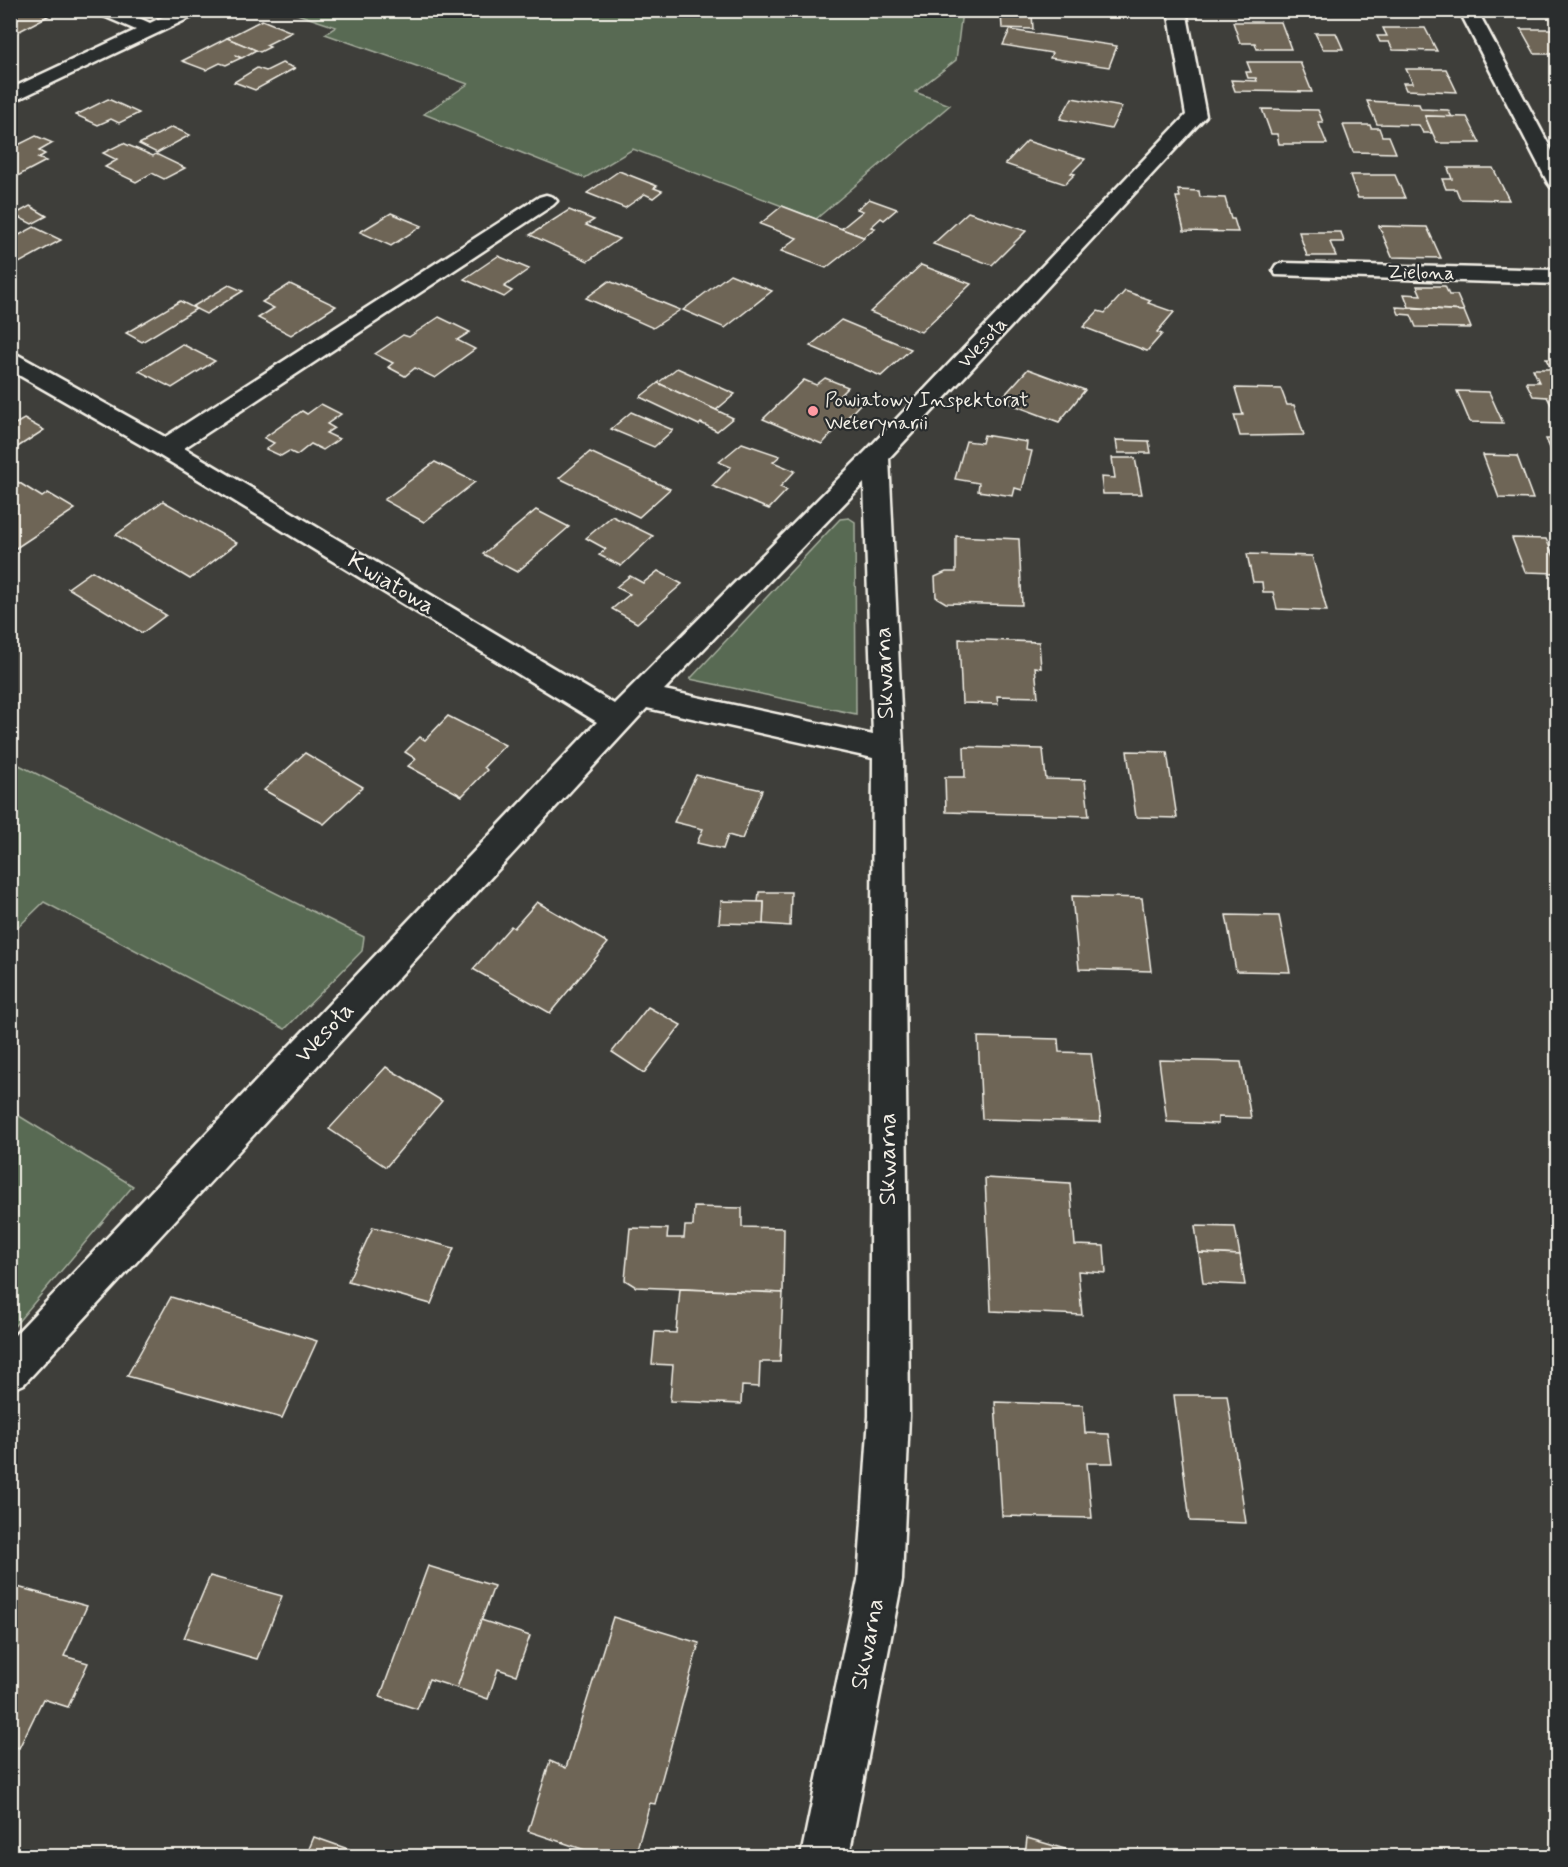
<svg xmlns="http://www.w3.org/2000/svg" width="1568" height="1867" font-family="Mynerve,sans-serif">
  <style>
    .green { fill: #586a53; stroke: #a6ae9e; stroke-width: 1.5 }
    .building { fill: #6e6556; stroke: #f4f1e8; stroke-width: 1.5 }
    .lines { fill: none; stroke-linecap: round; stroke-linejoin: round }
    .minor-casing { stroke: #f4f1e8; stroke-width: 5 }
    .minor { fill: #2a2d2e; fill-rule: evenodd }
    .poi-dot { fill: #ff9aa2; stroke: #2a2d2e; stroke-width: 2 }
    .labels { text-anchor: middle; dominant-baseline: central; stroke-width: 4.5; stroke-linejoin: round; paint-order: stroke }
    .far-street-label { font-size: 20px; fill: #f4f1e8; stroke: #2a2d2e }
    .far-poi-label { font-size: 20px; fill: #f4f1e8; stroke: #2a2d2e; text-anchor: start }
    .street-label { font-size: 24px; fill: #f4f1e8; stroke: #2a2d2e }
  </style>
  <rect width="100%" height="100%" fill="#3e3e3a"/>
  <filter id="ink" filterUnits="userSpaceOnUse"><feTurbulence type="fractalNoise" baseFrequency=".0167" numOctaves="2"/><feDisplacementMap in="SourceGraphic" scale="12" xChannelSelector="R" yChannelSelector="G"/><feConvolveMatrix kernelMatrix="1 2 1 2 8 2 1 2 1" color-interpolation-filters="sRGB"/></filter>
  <g filter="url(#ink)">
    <g class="green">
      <path d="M288,11H962L956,60L915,92L950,105L816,219L633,149L585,178L424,114L468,84L325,34L336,27Z"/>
      <path d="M849,518L855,522L856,714L690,679L840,519Z"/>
      <path d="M11,761L364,937L362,951L285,1029L44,902L11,934Z"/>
      <path d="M11,1111L133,1186L11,1330Z"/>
    </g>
    <g class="building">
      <path d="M32,10L48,16L14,34L10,33V11Z"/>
      <path d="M1051,10H1107L1108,16L1051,14Z"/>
      <path d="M1001,13L1032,14L1033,29L1002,28Z"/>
      <path d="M262,20L292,32L266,45L270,47L260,52L227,38Z"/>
      <path d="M1233,22H1281L1291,49H1257L1255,43H1240Z"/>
      <path d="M1383,28H1425L1437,51L1393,50L1389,42H1380L1377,36H1387Z"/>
      <path d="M1521,29H1558V54H1535Z"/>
      <path d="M1010,30L1117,46L1109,67L1050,58L1052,53L1003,45Z"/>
      <path d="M1315,33H1336L1343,49H1323Z"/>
      <path d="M227,38L256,50L242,58L235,55L241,58L226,65L220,63L206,70L182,61Z"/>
      <path d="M1247,62H1300L1312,92L1235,91L1231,80L1257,81L1256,78H1248L1246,72H1251Z"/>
      <path d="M282,63L295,68L255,90L234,82L257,68L266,71Z"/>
      <path d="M1406,69H1446L1457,92L1406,90L1403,83H1413Z"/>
      <path d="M1072,98L1122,107L1111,129L1060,119Z"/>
      <path d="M108,99L139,113L119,123L111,119L98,125L76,115Z"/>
      <path d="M1367,101L1419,104L1421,109L1448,110L1452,117L1425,116L1432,133H1423L1419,125L1377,124Z"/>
      <path d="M1262,109L1318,110L1323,122H1318L1327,144H1279L1277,134H1271Z"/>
      <path d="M1425,116L1467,117L1480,143H1437Z"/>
      <path d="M1343,125H1370L1371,128H1379L1382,136H1389L1396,153L1353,152Z"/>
      <path d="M172,127L190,135L157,153L139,144Z"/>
      <path d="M36,136L53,143L39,151L45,154L38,158L46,161L10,180V149Z"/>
      <path d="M1027,141L1085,159L1071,173L1075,174L1065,184L1005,164Z"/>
      <path d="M123,143L153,156L156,154L185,168L164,179L152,173L136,182L105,167L117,160L103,153Z"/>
      <path d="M1448,168H1493L1509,200L1460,199L1456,189H1446L1442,179H1452Z"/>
      <path d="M619,171L657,186L654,188L662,191L653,198L645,194L625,208L587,193Z"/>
      <path d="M1350,175H1395L1405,198H1358Z"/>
      <path d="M1178,190L1199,191L1200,197L1225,198L1231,219H1234L1238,232L1184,231L1176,197H1180Z"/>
      <path d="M869,199L897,209L884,220L881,218L871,227L875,228L863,237L841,229L863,211L857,209Z"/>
      <path d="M30,206L47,216L32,224L14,215Z"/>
      <path d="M782,206L863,237L864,238L826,268L781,251L797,238L760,224Z"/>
      <path d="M569,210L594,220L586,225L619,239L588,261L530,235Z"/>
      <path d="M968,212L1026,231L992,265L933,244Z"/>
      <path d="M391,213L422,226L391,246L360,232Z"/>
      <path d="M1379,226L1427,227L1441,258L1392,257Z"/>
      <path d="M34,227L61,240L19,263L10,259V240Z"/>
      <path d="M1299,232H1341L1344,242H1330L1336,256H1307Z"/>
      <path d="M498,256L529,269L504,287L512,291L504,297L464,279Z"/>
      <path d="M921,265L971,284L921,332L870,312Z"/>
      <path d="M730,274L772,291L725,328L683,310Z"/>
      <path d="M609,281L680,310L653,328L586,298Z"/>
      <path d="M290,284L336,306L291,335L258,318L274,308L262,302Z"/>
      <path d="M229,285L243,291L206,314L192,307Z"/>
      <path d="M1417,286H1445L1449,295H1457L1464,311L1409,307L1404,294L1421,295Z"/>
      <path d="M1125,291L1151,300L1148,303L1174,312L1157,332L1162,334L1147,351L1083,327L1098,311L1105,313Z"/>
      <path d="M180,301L196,309L142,342L126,333Z"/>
      <path d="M1396,307L1464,311L1471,328L1416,327L1411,315L1399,314Z"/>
      <path d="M439,317L470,332L457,340L475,349L435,378L415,368L405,376L388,367L393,363L375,354L403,335L409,337Z"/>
      <path d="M841,320L911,349L881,376L810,346Z"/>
      <path d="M182,344L215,361L172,388L139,371Z"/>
      <path d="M1546,359H1558V410H1554L1547,397L1533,396L1526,382H1539L1533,369H1551Z"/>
      <path d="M677,368L735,394L716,410L658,383Z"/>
      <path d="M1028,369L1085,390L1059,422L1000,400Z"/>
      <path d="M825,378L848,387L840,395L861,403L822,444L763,419L804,380L816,385Z"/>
      <path d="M658,383L716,410L733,418L717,431L701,423L699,425L640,397Z"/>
      <path d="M1235,388L1281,389L1287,405H1294L1304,435L1240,436L1234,415H1243Z"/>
      <path d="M1457,391L1489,392L1503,423L1470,422Z"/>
      <path d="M321,404L341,414L327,424L334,428L326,433L339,439L323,450L311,444L297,455L289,451L281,456L266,449L274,443L264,438L302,411L307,414Z"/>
      <path d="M631,412L673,430L654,447L611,429Z"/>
      <path d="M24,419L44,430L10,452V427Z"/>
      <path d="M984,435L1027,442L1026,450L1032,451L1022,490L1015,488L1013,496L978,491L979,483L955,479L966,441L982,443Z"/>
      <path d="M1546,439H1558V466Z"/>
      <path d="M1116,440L1149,441L1151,453H1118Z"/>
      <path d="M742,443L780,456L773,462L795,471L780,487L787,490L769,509L712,486L731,467L719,462Z"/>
      <path d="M590,452L670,489L639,517L559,478Z"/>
      <path d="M1483,455L1517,456L1533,499L1499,498Z"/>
      <path d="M1112,458H1135L1142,494H1103L1101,477L1115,478Z"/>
      <path d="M435,462L475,482L424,522L384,500Z"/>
      <path d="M18,482L42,497L48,493L75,509L10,552V487Z"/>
      <path d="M163,501L237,543L190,579L116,535Z"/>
      <path d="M536,510L569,527L517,572L483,554Z"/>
      <path d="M612,516L653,536L621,566L599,555L606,549L586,538Z"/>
      <path d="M956,536L1019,539L1022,605L946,603L936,597L935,577L946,572H956Z"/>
      <path d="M1512,538L1546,539L1558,565V573L1525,572Z"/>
      <path d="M1247,554L1312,556L1327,611L1277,609L1273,592H1263L1262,582H1253Z"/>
      <path d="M92,571L166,615L142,633L68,588Z"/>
      <path d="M658,571L682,584L637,623L612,609L630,594L616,587L630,576L643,583Z"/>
      <path d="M959,639L1039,642L1041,668L1035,667L1038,697L997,696L998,704L962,703Z"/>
      <path d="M448,716L505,745L484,767L487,770L462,796L408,766L416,759L405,752L420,737L425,740Z"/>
      <path d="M964,747L1043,749L1046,779L1085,780L1089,816L946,812L945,777H965Z"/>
      <path d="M1127,751L1167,752L1177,818L1136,817Z"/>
      <path d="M305,753L363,787L324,824L264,790Z"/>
      <path d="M696,775L762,790L742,839L728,835L723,849L697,843L703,829L674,822Z"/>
      <path d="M759,892H791L790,926L763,924L764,902H758Z"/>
      <path d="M1072,896L1142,898L1151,971L1079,969Z"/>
      <path d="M721,901L764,902L763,924L719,923Z"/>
      <path d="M537,902L608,943L550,1013L473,969L511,926L514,928Z"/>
      <path d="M1226,915L1279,916L1290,972L1236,971Z"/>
      <path d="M648,1007L681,1025L644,1073L612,1052Z"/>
      <path d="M978,1037L1058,1039L1059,1052L1091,1053L1101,1122L982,1119Z"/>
      <path d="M1159,1060L1241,1062L1251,1118L1218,1117V1124L1167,1122Z"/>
      <path d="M386,1067L442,1101L386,1167L329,1129Z"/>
      <path d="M985,1178L1070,1183L1075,1245L1104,1246L1106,1273L1078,1271L1082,1315L991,1311Z"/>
      <path d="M694,1207L742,1208V1227L784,1228L783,1293L636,1287L625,1280L630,1228L668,1229L667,1238H684L685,1226H693Z"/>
      <path d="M1195,1226L1235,1227L1240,1255L1199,1253Z"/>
      <path d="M373,1227L454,1248L431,1304L348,1281Z"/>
      <path d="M1199,1253L1240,1255L1245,1285L1203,1283Z"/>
      <path d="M680,1289L783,1293L780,1362H760L759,1387L742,1386L741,1404L670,1401L673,1365L652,1364L655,1332L676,1333Z"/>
      <path d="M171,1297L317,1341L282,1418L127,1376Z"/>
      <path d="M1174,1395H1227L1246,1523L1190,1521Z"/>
      <path d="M995,1402L1083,1405L1085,1433L1109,1434L1113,1463H1087L1092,1518L1002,1516Z"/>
      <path d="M428,1566L494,1586L457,1688L429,1679L417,1709L380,1697Z"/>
      <path d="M210,1576L282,1596L257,1659L184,1638Z"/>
      <path d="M10,1585L87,1606L64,1656L88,1663L68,1707L43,1699L19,1748L10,1745Z"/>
      <path d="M613,1617L699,1643L655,1804L650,1803L635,1856H603L528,1831L550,1761L566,1768Z"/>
      <path d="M481,1620L530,1636L516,1675L498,1669L488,1699L457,1688Z"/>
      <path d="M314,1837L368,1856H306Z"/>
      <path d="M1027,1838L1089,1856H1025Z"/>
    </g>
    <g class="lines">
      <g class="minor-casing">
        <g id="minor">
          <path d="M96,10H121L150,23L177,10H201L198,14L10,103V89L136,30L99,14Z"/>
          <path d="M1168,10H1186L1206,116L889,458L903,750L909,1416L902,1580L849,1856H801L858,1580L869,1416L873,758L647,708L24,1384L10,1390V1340L597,722L157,454L10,370V353L18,355L165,437L539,197L546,195L553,197L557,201L553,205L184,448L614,704L867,450L1186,115ZM864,483L873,735L664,690Z"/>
          <path d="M1459,10H1477L1558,162V189L1551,187L1548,183Z"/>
          <path d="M1284,263L1558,270V284L1276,275L1273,270L1276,265Z"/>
        </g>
      </g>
      <use href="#minor" class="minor"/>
    </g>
  </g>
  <circle class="poi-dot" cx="813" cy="411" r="6"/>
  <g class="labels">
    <g class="far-street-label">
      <text transform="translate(1421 273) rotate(1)">Zielona</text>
      <text transform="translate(983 343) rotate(-47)">Wesoła</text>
    </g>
    <g class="far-poi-label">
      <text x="825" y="400">Powiatowy Inspektorat<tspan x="825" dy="23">Weterynarii</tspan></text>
    </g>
    <g class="street-label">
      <text transform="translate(391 584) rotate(31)">Kwiatowa</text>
      <text transform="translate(885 673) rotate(-92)">Skwarna</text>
      <text transform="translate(325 1033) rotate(-47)">Wesoła</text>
      <text transform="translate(888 1159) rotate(-90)">Skwarna</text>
      <text transform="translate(868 1644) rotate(-79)">Skwarna</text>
    </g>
  </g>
  <rect width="1568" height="1867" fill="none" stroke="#2a2d2e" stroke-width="36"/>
  <rect x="18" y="18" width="1532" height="1831" fill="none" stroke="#f4f1e8" stroke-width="2" filter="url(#ink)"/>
</svg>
